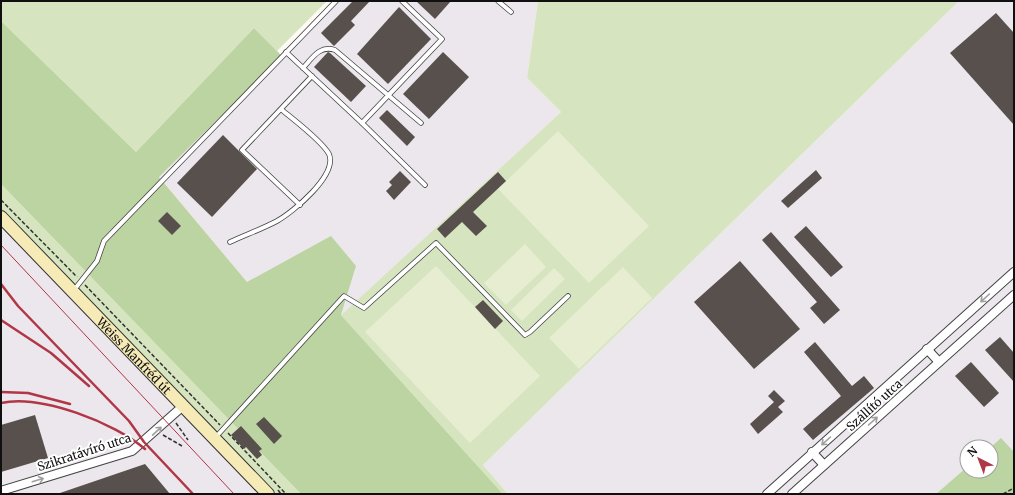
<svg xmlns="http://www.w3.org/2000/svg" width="1015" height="495" font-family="Merriweather,serif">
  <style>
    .industrial { fill: #ece6ed }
    .green { fill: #d6e5c0 }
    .forest { fill: #bcd4a1 }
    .pitch { fill: #e6edd1 }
    .building { fill: #57504d }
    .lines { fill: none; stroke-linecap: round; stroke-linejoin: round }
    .lane-casing { stroke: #434343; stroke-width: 5.5 }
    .street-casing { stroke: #434343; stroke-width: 10 }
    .secondary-casing { stroke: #323232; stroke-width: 14 }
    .path { stroke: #323232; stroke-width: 1.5; stroke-dasharray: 4 2; stroke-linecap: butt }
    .lane { stroke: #fff; stroke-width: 4 }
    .street { stroke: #fff; stroke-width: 8 }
    .secondary { stroke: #f6eab7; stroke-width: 12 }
    .tram { stroke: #b03746; stroke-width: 1 }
    .rail { stroke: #b03746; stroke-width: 2.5 }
    .oneway { stroke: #9f9f9f }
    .labels { text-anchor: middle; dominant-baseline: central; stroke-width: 4; stroke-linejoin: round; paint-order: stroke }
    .street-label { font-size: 12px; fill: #101010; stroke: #fff }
  </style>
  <rect width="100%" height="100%" fill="#fefbf4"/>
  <g class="industrial">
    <path d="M336,1H538L527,78L561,112L341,315L356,266L247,282L159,177Z"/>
    <path d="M959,1H1014V452L1001,439L991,447H967V467L936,494H508L483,465Z"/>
    <path d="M1,217L268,494H1Z"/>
  </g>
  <g class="green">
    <path d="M1,1H327L277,51L254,28L136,152L1,21Z"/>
    <path d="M538,1H959L483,465L508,494H503L341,315L561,112L527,78Z"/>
    <path d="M1,184L301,494H268L1,217Z"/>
  </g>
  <g class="forest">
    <path d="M1,21L136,152L254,28L282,56L159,177L247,282L331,236L356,266L341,315L503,494H301L1,184Z"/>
    <path d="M1001,438L1014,452V494H936L967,467V471H991V447Z"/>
  </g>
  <g class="pitch">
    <path d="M558,131L649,226L589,283L498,189Z"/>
    <path d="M525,244L546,267L506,305L484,283Z"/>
    <path d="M436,266L540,376L470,443L365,332Z"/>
    <path d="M623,267L652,298L579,369L549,338Z"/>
    <path d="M554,268L565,279L522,321L511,310Z"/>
  </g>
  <g class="building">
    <path d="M353,1H370L351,21L355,25L334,46L321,33Z"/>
    <path d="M416,1H451L435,19Z"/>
    <path d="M399,7L431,39L388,84L357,54Z"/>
    <path d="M996,13L1014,33V125L950,53Z"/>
    <path d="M328,52L330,53L366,86L351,102L314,67Z"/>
    <path d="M443,52L469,77L429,119L403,94Z"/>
    <path d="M387,110L415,137L407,146L379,118Z"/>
    <path d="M223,135L257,169L212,217L177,183Z"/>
    <path d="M816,170L822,178L788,208L781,201Z"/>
    <path d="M400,171L411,182L394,200L386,191L392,185L389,182Z"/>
    <path d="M498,172L506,181L473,212L487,226L476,236L462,222L445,238L437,229Z"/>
    <path d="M167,212L181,226L172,235L158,221Z"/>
    <path d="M806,226L843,267L831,277L794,237Z"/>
    <path d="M771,232L840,310L824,324L810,308L817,302L762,240Z"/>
    <path d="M740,261L800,329L754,369L694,302Z"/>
    <path d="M483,300L503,321L495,329L475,307Z"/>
    <path d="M1000,337L1014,353V382L985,350Z"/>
    <path d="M815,342L852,386L864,376L874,388L813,440L803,429L841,396L804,352Z"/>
    <path d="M971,362L999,393L984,407L955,376Z"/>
    <path d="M774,390L785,401L778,407L783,412L758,434L750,424L774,402L768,396Z"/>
    <path d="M35,415L48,458L1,472V425Z"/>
    <path d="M264,417L282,436L274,444L256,424Z"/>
    <path d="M241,426L262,449L259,451L262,455L257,459L246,447L244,449L231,435Z"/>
    <path d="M145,464L170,494H60V493Z"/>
  </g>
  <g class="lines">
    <g class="lane-casing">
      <g id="lane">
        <path d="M498,1L511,12"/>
        <path d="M286,52L362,123L442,39L402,1"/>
        <path d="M303,68C313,57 320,45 335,50L421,123"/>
        <path d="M362,123L425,185"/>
        <path d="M300,205L242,150L312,76"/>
        <path d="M230,242C245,235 262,229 277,221C293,212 338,175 329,154C322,141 294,120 282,110"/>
        <path d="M74,290L97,261L104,241L336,1"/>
        <path d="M215,438L344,296L364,308L436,243L525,335L530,332L568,296"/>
      </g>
    </g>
    <g class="street-casing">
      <g id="street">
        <path d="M927,349L939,362"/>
        <path d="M812,452L824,465"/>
        <path d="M1,491L132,451L183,406"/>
        <path d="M767,494L1014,272"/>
        <path d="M792,494L1014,295"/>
      </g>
    </g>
    <g class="secondary-casing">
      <g id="secondary">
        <path id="s1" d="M1,217L268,494"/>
      </g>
    </g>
    <g class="path">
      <path d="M1,200L77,277"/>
      <path d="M85,285L220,425"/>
      <path d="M176,423L188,440"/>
      <path d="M228,433L286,494"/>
      <path d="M163,435L182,446"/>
      <path d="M278,490L281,494"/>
      <path d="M1003,494L1014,488"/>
    </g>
    <use href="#lane" class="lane"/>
    <use href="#street" class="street"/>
    <use href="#secondary" class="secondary"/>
    <path class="tram" d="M1,245L234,494"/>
    <g class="rail">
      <path d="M1,284L18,306L129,421L144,442L193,494"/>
      <path d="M1,320L51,353L89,386"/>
      <path d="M1,392L28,393L70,404"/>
      <path d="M1,403C41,394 115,423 145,449"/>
    </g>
  </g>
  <defs><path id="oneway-shaft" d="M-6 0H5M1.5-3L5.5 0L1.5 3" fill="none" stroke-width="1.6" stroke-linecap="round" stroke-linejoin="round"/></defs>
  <g class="oneway">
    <use href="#oneway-shaft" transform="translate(985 298) rotate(138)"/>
    <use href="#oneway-shaft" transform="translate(873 421) rotate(-42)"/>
    <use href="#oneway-shaft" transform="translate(157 431) rotate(-43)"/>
    <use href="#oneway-shaft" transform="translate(826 441) rotate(138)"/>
    <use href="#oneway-shaft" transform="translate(38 480) rotate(-17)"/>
  </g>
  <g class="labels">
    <g class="street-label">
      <text stroke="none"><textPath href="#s1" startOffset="192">Weiss Manfréd út</textPath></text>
      <text transform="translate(874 405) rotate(-42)">Szállító utca</text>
      <text transform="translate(84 452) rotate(-18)">Szikratávíró utca</text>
    </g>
  </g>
  <rect width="1015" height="495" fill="none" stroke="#101010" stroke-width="4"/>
  <g transform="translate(979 459) rotate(318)"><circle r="19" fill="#ffffff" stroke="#9f9f9f"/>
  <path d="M0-3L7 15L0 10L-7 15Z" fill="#b03746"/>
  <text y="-6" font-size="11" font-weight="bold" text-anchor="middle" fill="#101010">N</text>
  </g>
</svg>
